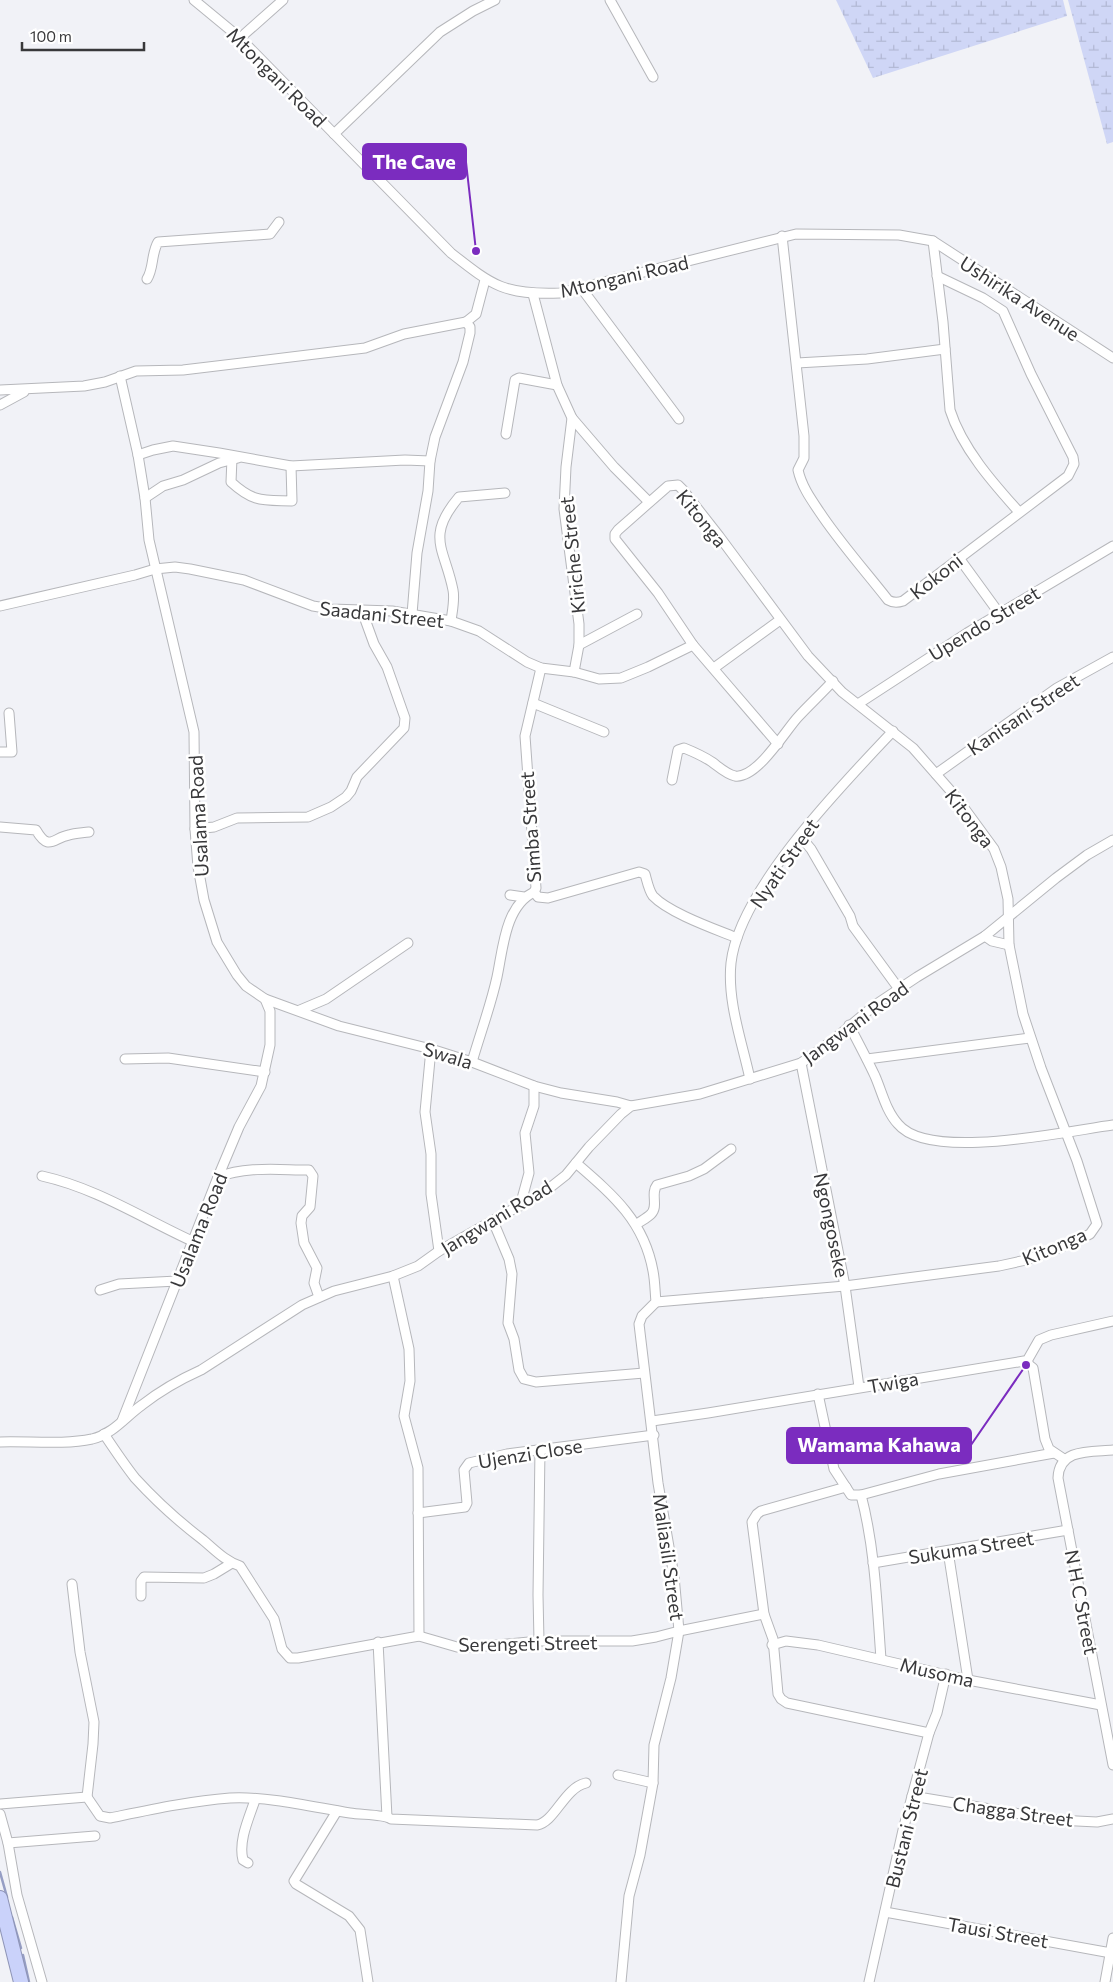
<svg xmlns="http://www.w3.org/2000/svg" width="1113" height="1982" font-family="Commissioner,sans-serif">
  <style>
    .wetland { fill: url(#wetland-marsh) }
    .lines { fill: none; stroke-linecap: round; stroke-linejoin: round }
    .stream { stroke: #969ec4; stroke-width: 2.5 }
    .minor-casing { stroke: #b6b7bb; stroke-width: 11 }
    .trunk-casing { stroke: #8e94b6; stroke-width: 16 }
    .minor { stroke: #fff; stroke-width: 9 }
    .trunk { stroke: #cad2fa; stroke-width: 14 }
    .labels { text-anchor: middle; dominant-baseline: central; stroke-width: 5; stroke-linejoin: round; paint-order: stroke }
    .street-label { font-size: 19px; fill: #38383a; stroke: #fff }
    .leader { fill: none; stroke: #7b2cbf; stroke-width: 2 }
    .callout-dot { fill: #7b2cbf; stroke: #fff; stroke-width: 2 }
    .callout { fill: #7b2cbf; stroke: #7b2cbf; stroke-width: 2 }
    .callout-label { font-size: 20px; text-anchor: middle; font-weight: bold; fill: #fff }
  </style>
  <defs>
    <pattern id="wetland-marsh" width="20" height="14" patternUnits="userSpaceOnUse" patternTransform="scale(1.25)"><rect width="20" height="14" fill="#cfd6f6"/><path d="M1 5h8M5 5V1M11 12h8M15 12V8" fill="none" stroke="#b2b8d4"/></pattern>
  </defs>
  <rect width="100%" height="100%" fill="#f1f2f7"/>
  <g class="wetland">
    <path d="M836,0H1063L1067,16L873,78Z"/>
    <path d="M1068,0H1113V142L1107,144Z"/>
  </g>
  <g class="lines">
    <g class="stream">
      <path d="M0,1872L7,1897"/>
      <path d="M12,1917L21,1948"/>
      <path d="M23,1955L29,1982"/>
    </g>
    <g class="minor-casing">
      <g id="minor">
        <path d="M194,0L240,38L451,253C493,286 504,295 560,293L796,234L899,235L933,241L1113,358"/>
        <path d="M610,0L653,77"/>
        <path d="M240,38L283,0"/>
        <path d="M334,134L440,32L473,11L495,0"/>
        <path d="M782,236L804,436V458L798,470C802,488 813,502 823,517C843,546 866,572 888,600C893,603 897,603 903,601L1068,476L1074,464L1073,457L1031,374L1003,311L983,298L937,276"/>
        <path d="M933,241L943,322L950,410C962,448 993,483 1019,512"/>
        <path d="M147,279C154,268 151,254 158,242L270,234L279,222"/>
        <path d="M582,289L679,419"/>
        <path d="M533,294L557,385L572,418L566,467L564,509L579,624V645L574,672"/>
        <path d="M466,322L476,314L485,280"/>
        <path d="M797,363L867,359L945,349"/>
        <path d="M120,376L138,455L145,498L149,540L194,732L195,829L198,867L204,900L217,942L237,975L246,986L265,999L270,1011V1045L261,1086L239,1127L218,1177L122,1421"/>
        <path d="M0,390L84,386L105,382L136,371L183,370L365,348L404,334L466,322L470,327V333L463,362L435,437L430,461L428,491L417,553L412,614"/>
        <path d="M0,405L24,392"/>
        <path d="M572,418L614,467L649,502"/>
        <path d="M506,434L515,380L519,378L557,385"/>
        <path d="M138,455L153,450L173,446L219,453L291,466L405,460L430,461"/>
        <path d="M232,458L231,482C254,503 263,500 292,501L291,466"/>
        <path d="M145,498L163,486L183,480L219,463L238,458"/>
        <path d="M959,558L999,613"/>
        <path d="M0,606L135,575L155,569L175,567L190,569L244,580L313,606L331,609L392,611L451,621L479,631L527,662L541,668L574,672L599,679L621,678L648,667L693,645"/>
        <path d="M451,621C452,612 455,600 453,590C445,549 425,537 459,497L505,493"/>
        <path d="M579,645L637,614"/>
        <path d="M714,668L780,620"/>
        <path d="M533,703L604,732"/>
        <path d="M858,704L967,633L1113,546"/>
        <path d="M0,752H12L9,713"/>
        <path d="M936,774L1057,688L1113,657"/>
        <path d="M672,780L678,750L684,748C694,752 703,756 712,762C719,767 726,774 735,776C757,779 785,731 798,717C809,705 822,693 833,681"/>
        <path d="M0,827L36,830C49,852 53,838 69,835C75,833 82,833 89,832"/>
        <path d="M195,829L214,827L237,818L308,817L331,807L346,797L351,791L357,777L404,728L405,718L387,667L374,644L362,611"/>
        <path d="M800,836L811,849L850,916L853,926L899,989"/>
        <path d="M534,892L538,897L548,898L639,872L645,874C647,881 649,891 653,896C669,913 715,929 737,938"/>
        <path d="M510,895L524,897"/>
        <path d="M985,936L992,941L1009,945"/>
        <path d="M265,999L339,1026L431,1049L472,1062L534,1086L561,1093L617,1102L631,1106"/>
        <path d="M300,1010L326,999L408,943"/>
        <path d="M849,1025C858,1042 867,1059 875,1076C882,1092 886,1111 898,1124C929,1162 1067,1131 1113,1125"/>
        <path d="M431,1049L425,1112L431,1154V1194L439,1251"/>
        <path d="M125,1059L168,1058L265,1072"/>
        <path d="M867,1059L1030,1038"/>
        <path d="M472,1062C480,1034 491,1005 497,977C503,949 505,906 534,892L536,888L525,736L541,668"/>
        <path d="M801,1063L845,1286L859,1387"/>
        <path d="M750,1079C742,1042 727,1001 731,963C739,890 843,784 893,731"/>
        <path d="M576,1163C613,1195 644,1221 653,1271C655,1281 655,1292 656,1302L642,1316L639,1324L658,1483L674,1576L679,1631L671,1678L654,1745L653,1783L640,1855L629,1896L621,1982"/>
        <path d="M42,1176C96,1188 142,1218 192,1241"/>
        <path d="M218,1177C247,1166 278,1170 309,1170L313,1176L310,1207L302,1216L301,1223L304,1243L317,1268L314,1283L319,1297"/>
        <path d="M520,1206L529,1173L525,1133L534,1106V1086"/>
        <path d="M493,1221L509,1259L512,1274L508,1323L514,1339L519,1370L524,1379L536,1382L644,1373"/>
        <path d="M637,1224C641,1221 647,1218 651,1214C659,1206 650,1194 657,1185L689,1176L704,1169L731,1149"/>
        <path d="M393,1276L409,1349L410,1381L404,1416L418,1468L419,1636"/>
        <path d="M100,1290L119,1284L177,1281"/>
        <path d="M656,1302L845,1286L999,1266L1026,1260L1074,1242L1090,1234L1097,1224L1077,1161L1041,1068L1023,1014L1009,945L1008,899L1001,867L994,849L956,797L913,748L842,692L808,656L719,536L683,490L678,485L668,486L618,530L615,534V539L658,593L693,645L778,744"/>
        <path d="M1028,1362L1027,1361L1039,1340L1051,1335L1113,1321"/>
        <path d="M818,1394L834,1469L851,1495H861L939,1474L1054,1453"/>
        <path d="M652,1421L708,1413L1024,1361L1033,1368L1045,1439L1049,1449L1064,1459"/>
        <path d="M104,1434C114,1449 124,1464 135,1478C156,1501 178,1521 203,1540C215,1550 225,1561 240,1566L274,1619L282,1649L290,1658H298L419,1636L457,1647H475L539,1641H632L656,1637L679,1631L764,1614"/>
        <path d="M0,1442C30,1441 63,1445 92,1439C113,1434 125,1417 142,1405C160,1391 181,1379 201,1370L302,1305L334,1291L393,1276L418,1266L439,1251L547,1190L566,1175L589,1147L621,1114L631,1106L700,1094L801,1063L832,1041L875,1005L917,977L985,936L1056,878L1087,855L1113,840"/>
        <path d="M1113,1450C1091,1452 1059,1448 1058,1478L1113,1765"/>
        <path d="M846,1487L761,1511L757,1514L752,1522L764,1614L773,1639L778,1694L781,1699L787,1703L929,1733"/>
        <path d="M861,1495C875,1548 877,1605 881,1659"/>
        <path d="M418,1513L465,1507L467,1503L464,1470L469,1463L507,1454L654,1435"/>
        <path d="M948,1551L968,1680"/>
        <path d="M873,1563L1068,1530"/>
        <path d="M72,1584L80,1652L94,1722L93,1744L87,1797"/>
        <path d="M141,1596V1581L144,1577L204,1578L214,1574L232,1563"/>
        <path d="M539,1641L538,1595L540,1449"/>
        <path d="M378,1642L387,1817"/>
        <path d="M772,1645L786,1641L818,1645L968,1680L1101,1705"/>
        <path d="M618,1775L653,1783"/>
        <path d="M912,1796L1057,1820L1097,1822L1113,1819"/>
        <path d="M0,1804L87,1797L100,1816L110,1818C149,1810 190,1801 230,1798C268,1796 313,1807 350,1813C361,1815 383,1814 391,1819L537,1825C555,1822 564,1788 586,1783"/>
        <path d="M337,1811L294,1881L296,1884L349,1916L360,1930L368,1982"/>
        <path d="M0,1814L8,1843L17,1895L42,1982"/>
        <path d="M8,1843L95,1836"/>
        <path d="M248,1863L243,1860C238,1841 249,1818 255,1800"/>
        <path d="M885,1912L1111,1953"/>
        <path d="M869,1982L903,1830L929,1733L937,1713L946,1674"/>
        <path d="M1105,1982L1113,1938"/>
      </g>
    </g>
    <g class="trunk-casing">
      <path id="trunk" d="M0,1898L21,1982"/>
    </g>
    <use href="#minor" class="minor"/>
    <use href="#trunk" class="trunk"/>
  </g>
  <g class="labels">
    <g class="street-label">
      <text transform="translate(277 77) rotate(45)">Mtongani Road</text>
      <text transform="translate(624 276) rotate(-13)">Mtongani Road</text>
      <text transform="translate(1020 298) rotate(33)">Ushirika Avenue</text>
      <text transform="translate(702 518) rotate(51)">Kitonga</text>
      <text transform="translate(572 555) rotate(-96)">Kiriche Street</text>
      <text transform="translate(936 576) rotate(-38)">Kokoni</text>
      <text transform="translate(382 614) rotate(6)">Saadani Street</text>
      <text transform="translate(984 623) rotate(-31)">Upendo Street</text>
      <text transform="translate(1023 714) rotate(-34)">Kanisani Street</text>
      <text transform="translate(198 816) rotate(-93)">Usalama Road</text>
      <text transform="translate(970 818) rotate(53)">Kitonga</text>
      <text transform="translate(530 827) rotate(-94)">Simba Street</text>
      <text transform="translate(784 863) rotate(-55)">Nyati Street</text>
      <text transform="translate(855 1022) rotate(-36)">Jangwani Road</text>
      <text transform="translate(448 1055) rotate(17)">Swala</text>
      <text transform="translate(496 1217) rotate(-31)">Jangwani Road</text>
      <text transform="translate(832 1225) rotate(78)">Ngongoseke</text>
      <text transform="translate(198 1230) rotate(-68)">Usalama Road</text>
      <text transform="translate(1054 1246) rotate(-23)">Kitonga</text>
      <text transform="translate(893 1382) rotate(-10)">Twiga</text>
      <text transform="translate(530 1453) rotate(-9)">Ujenzi Close</text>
      <text transform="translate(971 1547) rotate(-9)">Sukuma Street</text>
      <text transform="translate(669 1557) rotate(82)">Maliasili Street</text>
      <text transform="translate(1082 1602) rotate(79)">N H C Street</text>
      <text transform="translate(528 1643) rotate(-1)">Serengeti Street</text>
      <text transform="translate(937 1672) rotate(13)">Musoma</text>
      <text transform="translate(1013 1811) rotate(8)">Chagga Street</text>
      <text transform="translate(906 1828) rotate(-76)">Bustani Street</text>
      <text transform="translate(998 1932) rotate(10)">Tausi Street</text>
    </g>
  </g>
  <path class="leader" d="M476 251L466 162M1026 1365L971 1445"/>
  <g class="callout-dot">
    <circle cx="476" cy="251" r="5"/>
    <circle cx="1026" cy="1365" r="5"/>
  </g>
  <g class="callout">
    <rect x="363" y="144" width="103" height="35" rx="5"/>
    <rect x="787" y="1428" width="184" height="35" rx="5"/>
  </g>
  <g class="callout-label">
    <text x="414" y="169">The Cave</text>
    <text x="879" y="1452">Wamama Kahawa</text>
  </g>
  <path d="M22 42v8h122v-8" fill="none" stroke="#38383a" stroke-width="2.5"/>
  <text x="30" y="42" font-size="15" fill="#38383a" stroke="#ffffff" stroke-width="4" paint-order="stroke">100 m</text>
</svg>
